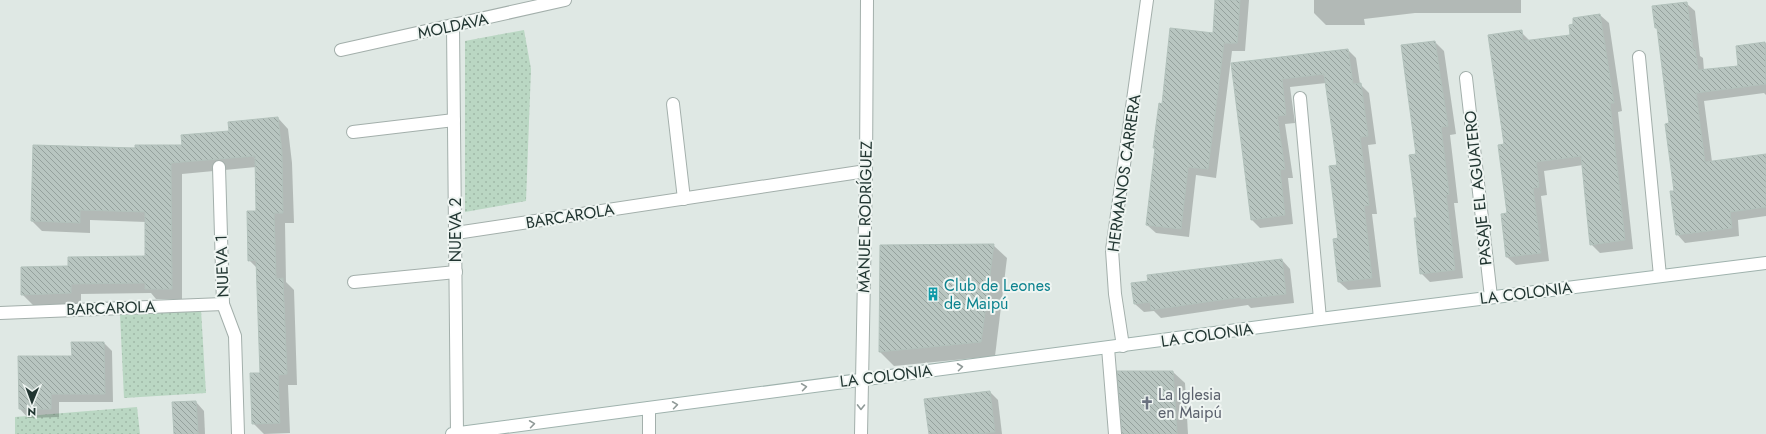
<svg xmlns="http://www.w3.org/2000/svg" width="1766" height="434" font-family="Jost,sans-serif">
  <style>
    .grass { fill: url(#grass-dots) }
    .shadow { fill: #0003 }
    .building { fill: url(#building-back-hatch); stroke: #b2c1bb }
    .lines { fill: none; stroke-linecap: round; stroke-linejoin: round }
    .street-casing { stroke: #a3afab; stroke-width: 14 }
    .secondary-casing { stroke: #9fb2ad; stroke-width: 14 }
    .street { stroke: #fff; stroke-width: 12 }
    .secondary { stroke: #fff; stroke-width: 12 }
    .oneway { stroke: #909a98 }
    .labels { text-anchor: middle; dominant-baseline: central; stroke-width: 4; stroke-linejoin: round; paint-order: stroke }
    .street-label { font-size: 16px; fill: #223632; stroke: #eff5f2 }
    .culture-label { font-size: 16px; fill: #0d838f; stroke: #eff5f2; text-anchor: start }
    .worship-label { font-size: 16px; fill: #5b616d; stroke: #eff5f2; text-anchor: start }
  </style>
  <defs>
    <pattern id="grass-dots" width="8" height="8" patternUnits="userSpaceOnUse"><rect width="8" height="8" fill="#bad7c3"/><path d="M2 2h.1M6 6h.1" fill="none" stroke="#a0b9a8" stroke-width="1.8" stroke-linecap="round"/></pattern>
    <pattern id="building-back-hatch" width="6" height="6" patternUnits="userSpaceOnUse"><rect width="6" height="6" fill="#b8c5c0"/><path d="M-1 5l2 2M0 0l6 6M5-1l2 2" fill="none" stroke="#95a19d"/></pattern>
  </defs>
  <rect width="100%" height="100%" fill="#dfe8e4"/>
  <g class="grass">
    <path d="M524,30L531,69L526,201L465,212V41Z"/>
    <path d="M201,310L206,393L124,398L120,315Z"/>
    <path d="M137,407L140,434H15V417Z"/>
  </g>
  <g class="shadow">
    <path d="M1216,0H1249L1245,51H1232L1216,178L1196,175L1189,237L1156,233L1147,225L1156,150L1154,148L1162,105L1214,34Z"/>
    <path d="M1314,0H1521V13H1415L1364,19L1365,25H1326L1314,13Z"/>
    <path d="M1686,3L1695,11L1700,56L1703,58L1704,71L1739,66L1737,47L1766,43V95L1764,93L1704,101L1712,162L1766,155V216L1738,220L1739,236L1685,243L1677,234L1671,124L1658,30L1656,27Z"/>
    <path d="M1600,15L1609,23L1622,111L1618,112L1633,249L1600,253L1591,244L1583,165L1544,171L1547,195L1541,196L1549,261L1516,265L1507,257L1508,214L1505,145L1521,32L1530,41L1571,35Z"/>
    <path d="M1435,42L1444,51L1456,134L1450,135L1458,203H1454L1463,278L1430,282L1421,273L1418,219L1417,155Z"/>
    <path d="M1348,50L1356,58L1360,84L1369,93L1376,144L1368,145L1377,214H1372L1381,287L1348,290L1339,282L1338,166L1326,83L1290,87L1295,123L1285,124L1293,178H1288L1293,224L1260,228L1252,220L1232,64Z"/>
    <path d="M278,118L288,129L292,163L294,223H285L286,282L294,290L297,385H288L290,433L264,434L253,423L261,374L257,268L249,260L257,212L256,167L182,174V299H156L151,293L81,294V304L33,305L22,294L69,267L146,257V222L90,220V233L42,231L32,221L136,149L183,146Z"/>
    <path d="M993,245L1007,258L995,356L894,366L880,352Z"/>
    <path d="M1282,260L1290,269L1294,303L1251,308L1248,305L1161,318L1154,311L1144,312L1135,304L1149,282Z"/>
    <path d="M104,343L112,351L113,402H59V417L28,418L20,409L73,357Z"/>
    <path d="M1173,372L1185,383L1188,434H1122Z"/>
    <path d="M990,392L998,400L1002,434H930Z"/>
    <path d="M196,402L204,411L205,434H175Z"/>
  </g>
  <g class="building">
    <path d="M1215,0H1240L1237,43H1224L1208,169L1188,167L1181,229L1146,225L1155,148H1153L1159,103L1162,104L1170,28L1213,33Z"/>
    <path d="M1687,2L1693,49H1695L1698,70L1738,66L1736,46L1765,42L1766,84L1696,93L1705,162L1766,154V207L1730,212L1732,228L1676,235L1670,191H1674L1665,124L1669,123L1657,28H1655L1652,6Z"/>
    <path d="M1600,14L1614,103H1610L1625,240L1590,245L1581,156L1536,162L1539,187L1533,188L1541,253L1506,257L1501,214L1507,213L1498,145L1504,144L1488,35L1522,30L1523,41L1570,35L1569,25L1573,24V18Z"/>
    <path d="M1435,41L1448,126L1441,127L1449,194L1446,195L1455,270L1420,274L1414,218H1417L1409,155L1416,154L1401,45Z"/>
    <path d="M1348,49L1353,84L1361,83L1368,136L1360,137L1369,205L1364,206L1372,278L1338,282L1333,239L1338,238L1329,166L1337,165L1324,74L1282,79L1286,115L1277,116L1285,169L1280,170L1285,215L1251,220L1231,63Z"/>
    <path d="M278,117L282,152L283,213H274L276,279L283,278L287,374L278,375L280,423L252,424L250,373H260L256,260L248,261L247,211H256L255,156L171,163L172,289H145V283L71,284V293L21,295V267L68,266V257L145,256V212L80,210V223L31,221L33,145L135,148V145H182L181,135L229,131L228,122Z"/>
    <path d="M994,244L981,342L879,352L880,245Z"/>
    <path d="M1282,259L1286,294L1241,299V297L1151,310L1150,302L1134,304L1131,283L1148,281L1147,275Z"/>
    <path d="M71,342H104L105,394H51V409H19L18,356H72Z"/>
    <path d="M1117,371H1173L1177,434H1122Z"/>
    <path d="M990,391L995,432L976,434H929L924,399Z"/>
    <path d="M196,401L198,434H174L172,402Z"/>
  </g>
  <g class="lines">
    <g class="street-casing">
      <g id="street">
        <path d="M453,26L457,433"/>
        <path d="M341,50L565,0"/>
        <path d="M1639,57L1660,276"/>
        <path d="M1466,78L1491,297"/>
        <path d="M1300,98L1320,319"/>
        <path d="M673,104L684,199"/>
        <path d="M353,132L454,120"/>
        <path d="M219,167L223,304L235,336L238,434"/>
        <path d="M456,233L866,171"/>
        <path d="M354,282L456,272"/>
        <path d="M0,313L223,304"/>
        <path d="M1123,346L1115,294L1112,250L1147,0"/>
        <path d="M1108,348L1115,434"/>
        <path d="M649,434V408"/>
        <path d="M861,434L866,171L867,0"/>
      </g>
    </g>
    <g class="secondary-casing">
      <path id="secondary" d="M452,434L1320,319L1766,263"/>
    </g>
    <use href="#street" class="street"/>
    <use href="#secondary" class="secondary"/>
  </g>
  <defs><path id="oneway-chevron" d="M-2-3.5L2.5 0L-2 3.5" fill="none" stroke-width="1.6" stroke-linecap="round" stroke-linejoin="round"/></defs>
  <g class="oneway">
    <use href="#oneway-chevron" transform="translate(960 367) rotate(-7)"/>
    <use href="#oneway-chevron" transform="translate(804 387) rotate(-8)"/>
    <use href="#oneway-chevron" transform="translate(675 405) rotate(-8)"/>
    <use href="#oneway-chevron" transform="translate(861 407) rotate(91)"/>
    <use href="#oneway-chevron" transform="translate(532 424) rotate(-8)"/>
  </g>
  <defs>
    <g id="building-bare" transform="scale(1.08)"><path d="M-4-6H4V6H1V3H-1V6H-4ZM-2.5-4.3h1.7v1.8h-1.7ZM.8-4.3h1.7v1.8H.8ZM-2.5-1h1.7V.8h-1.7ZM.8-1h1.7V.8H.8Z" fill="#0f9aa8" stroke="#eff5f2" stroke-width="2.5" paint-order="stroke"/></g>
    <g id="church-bare" transform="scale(1.08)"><path d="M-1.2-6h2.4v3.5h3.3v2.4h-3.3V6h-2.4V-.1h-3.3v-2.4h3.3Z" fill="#6b7280" stroke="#eff5f2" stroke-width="2.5" paint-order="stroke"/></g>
  </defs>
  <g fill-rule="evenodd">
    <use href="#building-bare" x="933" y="294"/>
    <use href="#church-bare" x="1147" y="403"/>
  </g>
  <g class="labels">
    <g class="street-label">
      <text transform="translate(453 26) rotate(-12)">MOLDAVA</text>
      <text transform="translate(1124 173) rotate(-82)">HERMANOS CARRERA</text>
      <text transform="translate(1478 188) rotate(-96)">PASAJE EL AGUATERO</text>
      <text transform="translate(570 216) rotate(-9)">BARCAROLA</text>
      <text transform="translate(865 217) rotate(-89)">MANUEL RODRÍGUEZ</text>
      <text transform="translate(455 230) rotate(-90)">NUEVA 2</text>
      <text transform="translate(222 266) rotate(-92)">NUEVA 1</text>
      <text transform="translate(1526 293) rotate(-7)">LA COLONIA</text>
      <text transform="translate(111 308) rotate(-2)">BARCAROLA</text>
      <text transform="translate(1207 335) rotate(-8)">LA COLONIA</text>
      <text transform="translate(886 376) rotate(-7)">LA COLONIA</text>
    </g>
    <g class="culture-label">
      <text x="944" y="285">Club de Leones<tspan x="944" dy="18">de Maipú</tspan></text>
    </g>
    <g class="worship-label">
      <text x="1158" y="394">La Iglesia<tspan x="1158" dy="18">en Maipú</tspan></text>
    </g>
  </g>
  <g transform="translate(32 402) rotate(181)" stroke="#eff5f2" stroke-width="3" paint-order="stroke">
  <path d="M0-3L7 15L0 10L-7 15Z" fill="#223632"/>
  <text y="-6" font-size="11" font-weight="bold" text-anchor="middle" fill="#223632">N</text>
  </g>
</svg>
